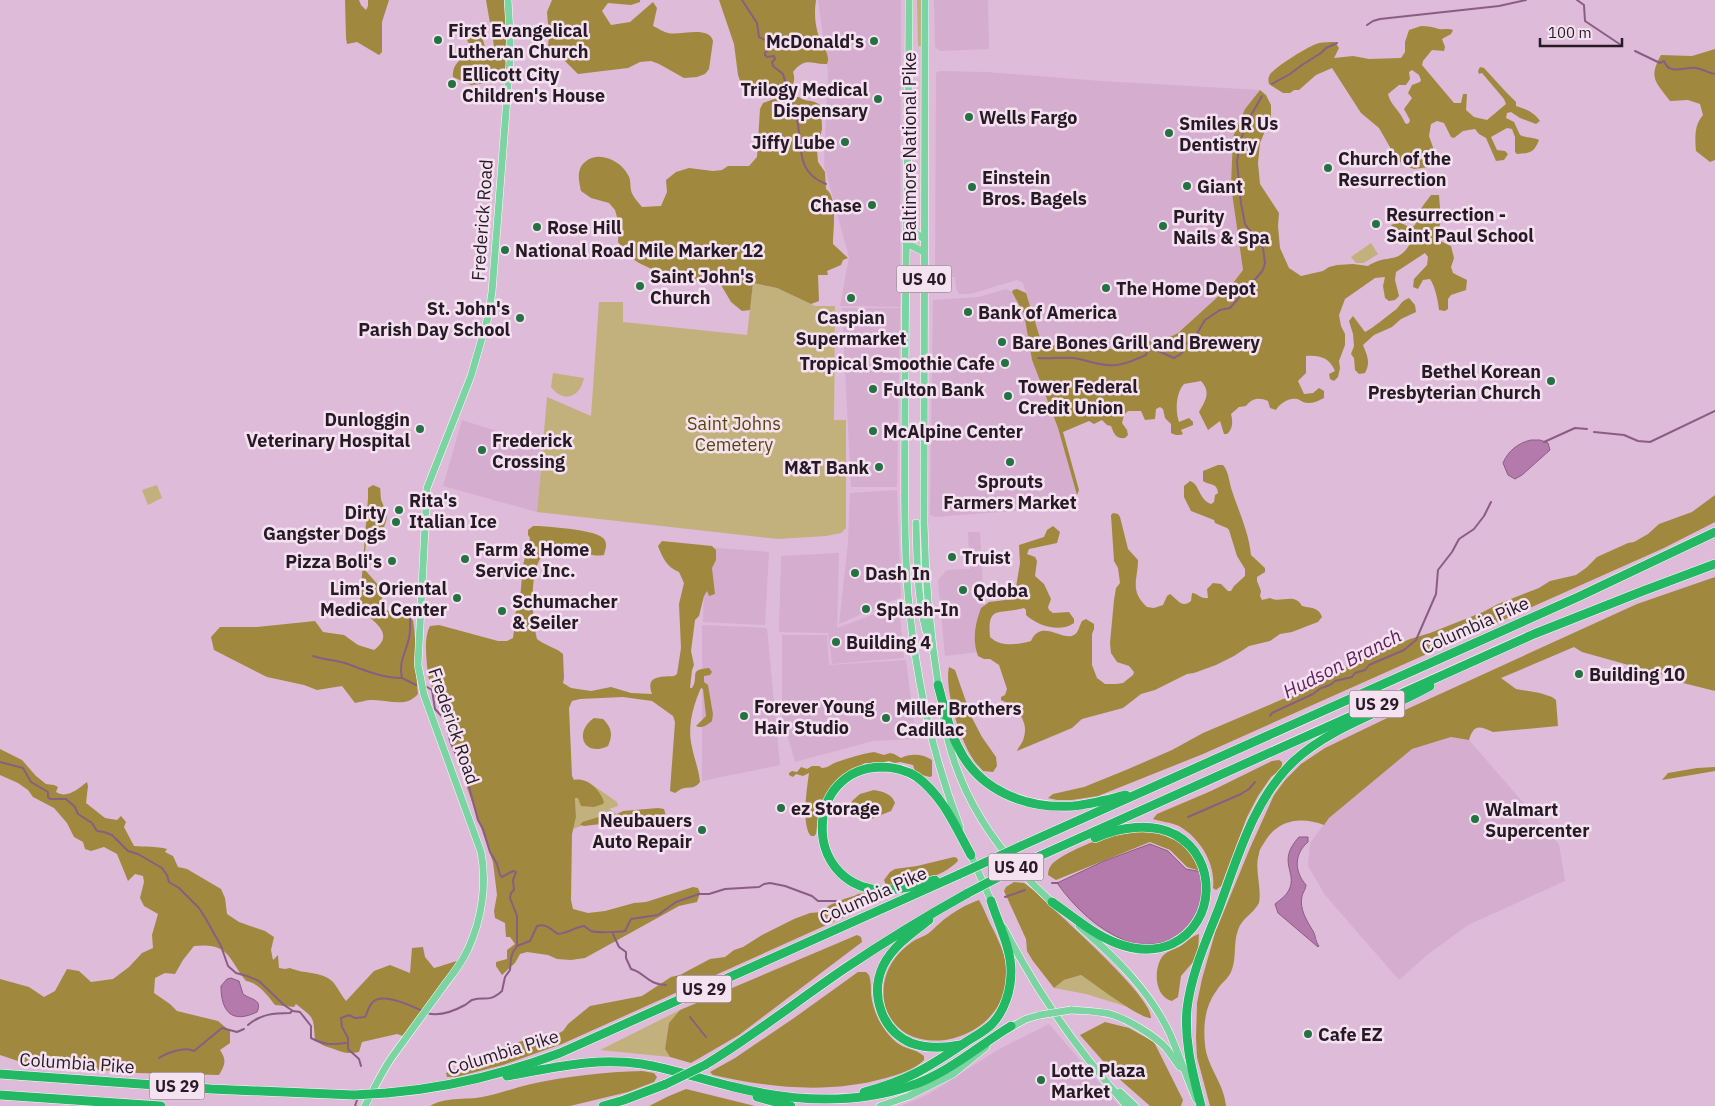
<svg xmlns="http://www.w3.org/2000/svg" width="1715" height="1106" font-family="'IBM Plex Sans',sans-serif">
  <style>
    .built { fill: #d5adcf }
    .green { fill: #c2b17c }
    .forest { fill: #a0893f; fill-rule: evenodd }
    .water { fill: #b47aab; stroke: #8a5d83 }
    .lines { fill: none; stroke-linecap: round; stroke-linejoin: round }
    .stream { stroke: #8a5d83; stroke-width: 2 }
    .major-casing { stroke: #fff; stroke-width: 8 }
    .highway-casing { stroke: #fff; stroke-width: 10 }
    .major { stroke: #7bd4a2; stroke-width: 7 }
    .highway { stroke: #23b864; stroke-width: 9 }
    .major-bridge-casing { stroke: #fff; stroke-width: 8; stroke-linecap: butt }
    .highway-bridge-casing { stroke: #fff; stroke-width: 10; stroke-linecap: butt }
    .major-bridge { stroke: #7bd4a2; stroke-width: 7 }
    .highway-bridge { stroke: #23b864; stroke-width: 9 }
    .poi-dot { fill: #247242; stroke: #f4e2f0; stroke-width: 2 }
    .labels { text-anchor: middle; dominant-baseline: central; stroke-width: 5; stroke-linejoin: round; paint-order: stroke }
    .shield { fill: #f4e2f0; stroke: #645662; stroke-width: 1 }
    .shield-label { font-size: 16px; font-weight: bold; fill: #271a25 }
    .poi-label { font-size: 18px; font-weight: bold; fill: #271a25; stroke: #f4e2f0; text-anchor: start }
    .street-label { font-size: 18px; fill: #271a25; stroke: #f4e2f0 }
    .park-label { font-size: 18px; fill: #57460a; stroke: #f4e2f0 }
    .water-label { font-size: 19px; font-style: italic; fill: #631c5b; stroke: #f4e2f0 }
  </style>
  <rect width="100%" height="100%" fill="#debbd8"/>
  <g class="built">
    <path d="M818,0H901L900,307L840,306L849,257L824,165L828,72Z"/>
    <path d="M934,0H988L989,49L940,51L935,47Z"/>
    <path d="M940,71L986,72L1101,81L1260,90L1245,109L1231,186L1243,270L1233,283L1178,333L1172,336L1113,349L1042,344L1023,283L1017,280L970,294H959L956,288L955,277H938L935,273L936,73Z"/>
    <path d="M1006,289L1012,292L1024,314L1032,360L1058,428L1077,495L1073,497V502L1062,505L1013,511L935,517L930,515V510L933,300L979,297Z"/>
    <path d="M842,308H900L897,487H851Z"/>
    <path d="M462,420L542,446L537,512L443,486Z"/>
    <path d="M897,490L901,597L839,624L848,543L850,493Z"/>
    <path d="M968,532H980L984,604L980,652L945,656L938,580L947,570L970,569Z"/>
    <path d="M705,547L769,552L765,625L703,622Z"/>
    <path d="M839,553L837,628L899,605L904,658L832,664L828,633L779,632L781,556Z"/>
    <path d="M702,625L767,628L780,765L702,781Z"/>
    <path d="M782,635H827L829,665L906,660L916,739L873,741L795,762L782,717Z"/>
    <path d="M1451,737L1469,740L1559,844L1565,881L1468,925L1427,955L1399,980L1325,895L1308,866L1310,843L1329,818L1412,749Z"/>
    <path d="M1049,1024L1119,1106H901L929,1094L999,1049Z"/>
  </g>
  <g class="green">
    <path d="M917,0H921V46H918Z"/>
    <path d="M1371,243L1378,254L1364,263H1356L1351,257Z"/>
    <path d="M753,283L777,288L815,306H835L834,420H846V528L841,533L826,536L778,539L537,512L547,397L591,416L599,302H623V322L747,335Z"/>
    <path d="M553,373L584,378C580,397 564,404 551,387Z"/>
    <path d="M157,485L162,498L148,505L142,490Z"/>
    <path d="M587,781L617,802L618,806L609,809L617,814L616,819C604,815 593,820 581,822V826L573,829L576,817L575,798L599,793Z"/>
    <path d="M1081,975L1128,1007L1086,994L1054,988L1064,980Z"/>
    <path d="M680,1010L669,1024L665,1049L670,1057L600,1050Z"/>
  </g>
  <g class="forest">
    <path d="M345,0H359L361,5L366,10L368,6V0H389L382,22V52L379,55L357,42L347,44L346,38Z"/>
    <path d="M486,0H504L507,39L505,47L502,49L507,67L497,82L471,85L453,77C452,64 461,58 472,53C472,46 467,43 466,36L472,32C482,34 483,38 485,48L489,49L494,46Z"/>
    <path d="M552,0H640V2L631,5L608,3L602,11L611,25L630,22L653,2L657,8L653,26C658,28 663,32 668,33C680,36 709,25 713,41L709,69L705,74L697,77L684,78L659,64L651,61L640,62L628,68L578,74L563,59L551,60L547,56L549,36L547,12Z"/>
    <path d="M719,0H816C814,13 815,25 819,37C822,47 831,54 827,64C811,65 806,56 793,72C794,75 795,80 793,84C788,90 752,93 744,92L738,75L734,44Z"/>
    <path d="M1421,26C1428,26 1433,27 1439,29C1444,30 1448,28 1453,30L1451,34L1442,39L1445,47L1444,51L1432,50L1423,61L1422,65L1454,103H1461L1463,94H1467L1466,110L1474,117L1487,120L1506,104L1504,99L1482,73L1479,74L1478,71L1480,67L1484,68L1505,91L1516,102V106C1526,109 1534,112 1540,121L1536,124L1520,118L1511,112L1507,113L1506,118L1514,122L1520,135C1526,138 1534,137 1539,140C1534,153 1530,153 1517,154L1515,152V137L1512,129L1507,128L1491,137L1497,150L1505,151L1508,154L1504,160L1496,161L1486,138L1479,134L1475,129L1463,131L1454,138L1451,137L1444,123L1437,121L1431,124L1429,136L1434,150L1429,167L1414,169L1403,165L1395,156L1379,128L1361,113L1332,68L1316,75L1299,90H1294L1290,93H1283L1269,84C1268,80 1268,77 1271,73C1279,65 1308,46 1319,43C1324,42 1330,42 1335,42L1339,48L1334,58L1353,56L1369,59L1401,58L1405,52V42L1409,30ZM1412,70L1419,75L1421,80L1420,82L1412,85L1408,93L1412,98L1404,109L1410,120L1409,123L1407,124L1405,123C1400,110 1390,105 1388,94L1399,85H1406L1410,79L1409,72Z"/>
    <path d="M1715,49V160L1710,162L1696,151C1695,138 1694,125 1703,115L1700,104L1688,100L1670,101C1656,82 1648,78 1661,55L1692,56Z"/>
    <path d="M1260,90L1266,95L1271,105V117L1260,143L1258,163L1260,184L1279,213L1278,226L1280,248L1289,268L1301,276L1323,271L1329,267L1337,265L1353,264L1368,266C1387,253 1398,266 1411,242L1410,237L1402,236L1391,225L1400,222L1410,228L1415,225L1422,207L1431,195H1439L1441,221L1436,239L1451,246L1454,258L1451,267L1453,273L1467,280L1466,290L1451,295L1448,299V309L1445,311L1439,310C1438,301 1435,286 1430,279L1423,280L1418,289L1413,287L1414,279L1427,265L1428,257L1425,253L1396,272L1395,280L1399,296L1395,300L1389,301L1385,298L1383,286L1385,277L1375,278L1345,299L1339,315L1341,326L1345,334V345L1339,361L1340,368L1338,377L1334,381L1330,379L1329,374L1335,371C1329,357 1319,355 1306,356V373L1298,381L1304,394L1313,393L1319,388L1324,391V398C1318,401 1314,403 1308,403C1303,403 1301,400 1297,399C1289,397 1279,404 1276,410L1270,408L1268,401C1259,397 1252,398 1246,406L1239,407L1231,414C1233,421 1233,429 1227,434H1224L1220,421L1208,430L1199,412C1206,400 1211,392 1201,381L1184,384C1176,393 1175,410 1179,422L1189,418L1193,422V425L1181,430L1183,434C1178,436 1175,435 1171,433V424L1165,418L1163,409L1160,407L1156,409L1155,419L1145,420L1141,411H1128L1124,415L1122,423L1127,430L1128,435L1125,438C1116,439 1114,434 1111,426L1107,425L1102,420L1094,424L1089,421L1063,432L1079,490L1077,495L1058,428L1032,360L1024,314L1012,292L1013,290L1017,289L1026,293L1042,344L1113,349L1172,336L1178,333L1233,283L1243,270L1231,186L1233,137L1245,109Z"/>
    <path d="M799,97C806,103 812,98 821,106L822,129L817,150L818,162L825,172L826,189C838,197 833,229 833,244L848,258L843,260L841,265L827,271L828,275H818L819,301L811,304L777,288L753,283L750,310L742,311L731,302L721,285C696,281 664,276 641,264C631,259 624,250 618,242L619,224L615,210L609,203L591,198L581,191C579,182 576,169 585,162C599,150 621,161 628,175C631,179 630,185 631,190C632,196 638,202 642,207L661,206L667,192L666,180L676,172L689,168L713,171L722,170L728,166H749L757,157L760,109L763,103L774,99Z"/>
    <path d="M1409,298L1415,305L1416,312L1401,319L1392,327L1374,335L1363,345C1367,355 1371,363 1365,373L1359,374L1355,370L1354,358L1351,354L1354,346L1353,334L1349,321L1353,316L1365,332C1376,326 1384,318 1394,311C1401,306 1399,302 1409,298Z"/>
    <path d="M1218,465H1223C1229,472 1229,482 1232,491C1239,512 1249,533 1251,555L1265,568V572L1257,577V581L1261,591L1260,596L1262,600L1270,598C1281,604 1294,592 1302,606C1310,608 1319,607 1322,617L1318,622L1310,625L1292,632L1280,634L1270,641L1249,646L1234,656L1216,665L1194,673L1187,674L1155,690L1141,694L1123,708L1082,719L1072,728L1017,751C1019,746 1023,743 1024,737C1029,720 1015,706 1001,700V697L1005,695L1007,689L999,665L990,659H984L978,656C972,640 975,624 981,608L989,602L1014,599L1020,563L1019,545L1044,537L1047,530L1053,526L1060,532L1057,543L1029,549L1027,554L1035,557L1037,561L1035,576L1044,584L1051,599L1048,607L1049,610L1053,613L1069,612L1074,619V623C1060,633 1038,626 1026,615V610L1024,608C999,615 987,604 990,637C1000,647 1018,645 1031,641C1041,618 1063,642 1074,635C1079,632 1079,626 1082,621L1086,619L1094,624V629L1092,634V665L1097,678L1105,684H1116L1123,683L1133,675L1134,672L1129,666L1117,662L1111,653L1110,643L1114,600L1116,588L1120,583L1118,568L1114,561L1111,515L1113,513L1118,514L1120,517L1128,549L1138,560C1138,580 1129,590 1147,607L1154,608L1163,605L1167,596L1170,594C1177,599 1182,609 1191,601L1192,593C1197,593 1200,599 1208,598L1207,589L1213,583L1221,584L1228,591H1231L1234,586L1245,576V569L1237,556L1229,530L1227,528L1215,523L1214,520L1191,511L1184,497V486L1190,481C1200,484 1198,499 1211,504L1214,502L1215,495L1218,493C1217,482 1210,486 1203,481V471Z"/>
    <path d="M373,485L380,488C381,492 380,498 382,502C386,513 390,512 384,527L375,528C363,538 365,556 365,570L380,587L383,605L388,611L403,614L413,620C417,644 415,670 418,694C405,709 388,699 371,700C366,700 361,702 355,703L342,686L317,690L304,685L267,677L214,650L211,637L220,627H257L315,621L323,632L344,635L358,645L374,650C395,634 375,624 365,612C363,609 361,604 360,601L368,498V488Z"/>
    <path d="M1715,495V522L1664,548L1203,754L1098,796L1072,800H1057L1048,798L1053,794L1084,787L1126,770L1172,750L1203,733L1283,699L1291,697L1321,678L1410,639L1430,633L1483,612L1498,604L1539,588L1550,581L1576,575L1586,568L1597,557L1628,543L1634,542L1648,534L1659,524L1692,512Z"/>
    <path d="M533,526H539C552,527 598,530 604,539C608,544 605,550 604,555C584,558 586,547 572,544L559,552L556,558L545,553C528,567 532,619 537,639C546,646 557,648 563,654L564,678L563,683L571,688L591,691L611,687L631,693L652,694C645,675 661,677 674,676L677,674L681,648L679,604L684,583L679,572C667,567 663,559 658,546L662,541L712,546L716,550V560L712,568L715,594L709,596L707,591L704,596L699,616L695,620L691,651L694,665L692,670L690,688H692C700,676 687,670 709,668L712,672L710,675L704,676V682L708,685L713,714L712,721C707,725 702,729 696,726L706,716L703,689L701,688C693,706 687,727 692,747C694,758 699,770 700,782C694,790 689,786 681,789C679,790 677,792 675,793L670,791L675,722L673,716L652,701L623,697L580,699L572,701L569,708L572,776L574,780C586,777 600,789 604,802L603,804L594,807L581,806L578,798H575L576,817L572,834L571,900L573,909L588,913L605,911L634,903L646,902L693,887L698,888L700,893L697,902L679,906L585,958L571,960L557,959L548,955L527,952L520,954L515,963L502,975L496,966V962L507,959V950L515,944L510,937H506L505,923L495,918L494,911L497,895L493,862L428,676C427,661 423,639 430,626L439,625L498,641H507L513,638L514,631L512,624L520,599L523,565L530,538L528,535V530Z"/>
    <path d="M1715,577V691L1675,681L1664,675L1582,652L1574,647L1501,678L1516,689L1540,693L1552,697L1556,700L1558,726L1493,732C1479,726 1474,724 1469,740L1451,737L1412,749L1329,818L1324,825C1300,816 1277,820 1264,843C1262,846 1259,850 1259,854C1254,869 1262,887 1259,903C1253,914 1242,918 1238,930C1233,943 1237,959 1231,972C1228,979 1221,983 1217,990C1205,1006 1203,1025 1205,1045C1207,1067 1224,1083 1226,1106H1210L1197,1057L1196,1038L1197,1003L1202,979L1215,933L1250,848L1274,795L1286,779L1301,764L1325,748L1383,720L1637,604Z"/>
    <path d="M949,667L955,670L971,716L982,737L996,757L997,766L993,772L983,771C980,767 975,763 973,759C960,740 944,689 949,667Z"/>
    <path d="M594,718L603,719C612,728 613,735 608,746C584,758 573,732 594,718Z"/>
    <path d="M0,749L22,760L36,776L46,784L54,785L58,787L56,792C67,799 78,789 87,782L88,786L86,803L105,818L117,820L121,816L126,822L124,827L134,846C145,847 156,846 167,849L165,852L173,856L178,867L187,869L221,889L225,898L227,914L239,922L265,931L274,937L271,950L273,960L278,955L279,968L285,969L290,968C303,974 320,971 332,981C337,986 341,995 346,1001L374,971L390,965L410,973L412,948L423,947L425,957L434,968C444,966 452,961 463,960L406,1037L397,1034L362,1042L359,1052C348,1054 344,1053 334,1049C325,1046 323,1046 315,1040C313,1016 315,1019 296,1004L294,1007L275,1005C267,995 259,983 246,981C228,958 229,942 194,946L183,960L175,974L165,973L155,978L154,993L170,1004L177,1011L218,1021L230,1031V1043L220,1050C227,1060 225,1065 219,1075L138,1073L27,1064L0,1055V979L29,987L44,997L55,991L67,969L79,971L91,982L113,979L129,967L142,953L153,948L152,935L158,914L144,906L140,898L144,882L143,876L135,874L128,881L117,854L104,847L91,851L85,849L83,842L74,837L67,823L54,808L33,797L28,790L18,783L0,775Z"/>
    <path d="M874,752L884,755L890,753L894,754L901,758C911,753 923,754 932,760V776L930,777L918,774L915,771L913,765L900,762L895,763L889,761L874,764L865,763L839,778L829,790L819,809L816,834L814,836H811C801,826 807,788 809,773L803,776L796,774L793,777L789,775V773L792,771L797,772L801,767L807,769L812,766H819L822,768C828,768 831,764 837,762C849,758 861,754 874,752Z"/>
    <path d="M1279,760L1282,762V765L1280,770L1271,777L1258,796L1247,817L1221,886L1216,890L1213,888C1216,864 1200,838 1179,826C1170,822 1162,822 1153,819L1157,814L1211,791L1272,761Z"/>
    <path d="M1715,767V771L1662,780L1668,773L1697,768Z"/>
    <path d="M874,790C884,792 892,794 895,803L891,811L871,819H861L851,812L852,801L860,794Z"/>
    <path d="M658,808L664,809C666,814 666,820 662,823L621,821L616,819L617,814L623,811Z"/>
    <path d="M599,817L602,819L601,824L584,826L580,825L582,822Z"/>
    <path d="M1148,831C1178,838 1186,843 1200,871L1187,867L1170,850L1150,842L1056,880L1048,875C1048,871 1049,868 1052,864C1061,855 1092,841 1105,838C1119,834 1133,832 1148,831Z"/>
    <path d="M954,857L957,858L958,861C940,879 914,882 891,886L886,885L884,880L890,872L895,869L917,866Z"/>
    <path d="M1014,882L1024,883L1036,892C1055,912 1153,996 1151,1018C1140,1019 1093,983 1081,975L1064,980L1054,988L1033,961L1027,951L1026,939L1004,891L1006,887Z"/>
    <path d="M870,892L877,897L865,906L851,914L562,1044L503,1065L456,1077H447L446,1073L502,1047L532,1038L554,1036L563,1031L568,1024L590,1006L642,996L671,977L680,975L710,959L725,957L734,950L743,947L762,935L794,919L810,913L821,912L830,905L844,899L854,896L858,894Z"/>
    <path d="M979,900C985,910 988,921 994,931C1000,944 1006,956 1007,971C1011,1020 950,1056 907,1034C895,1027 886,1014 884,1001C881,976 892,956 912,942C917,938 924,937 929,933C933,930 936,926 940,923C951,913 965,905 979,900Z"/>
    <path d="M1199,934L1198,952L1193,962L1181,976L1178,997L1172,1001C1155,997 1153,970 1162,957C1167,950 1175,950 1182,945C1188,941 1192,936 1199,934Z"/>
    <path d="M857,935L861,937L862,942L739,1035L691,1063L670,1057L665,1049L669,1023L680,1010Z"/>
    <path d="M858,972H866L869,975C871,981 871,987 871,994C873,1012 882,1030 896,1042C904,1049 916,1049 924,1056V1060C914,1070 899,1074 886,1078C829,1094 770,1088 713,1075L710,1072L735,1058L794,1018Z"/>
    <path d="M1105,1022L1129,1028L1154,1042L1183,1100L1181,1106H1150L1117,1077L1080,1035Z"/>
    <path d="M642,1071L654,1073L657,1077L654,1082L628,1092L570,1106H430C444,1097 466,1100 482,1097C499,1094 514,1088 531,1084C567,1076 605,1072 642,1071Z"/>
    <path d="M686,1089L755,1106H649L669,1096Z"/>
  </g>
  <g class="water">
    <path d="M1531,440H1540L1548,443L1550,450L1522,475L1515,479L1508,475L1503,463C1508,451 1518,443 1531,440Z"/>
    <path d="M1299,837H1308V842C1294,854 1294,871 1306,885C1306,889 1303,892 1302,896C1299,909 1307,921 1313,931C1316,936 1315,941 1319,946L1318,947L1278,913L1275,904C1280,900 1286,896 1289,890C1298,872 1276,862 1299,837Z"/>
    <path d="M1150,844L1168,851L1186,869L1202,872C1202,879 1205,889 1204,895C1203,899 1201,903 1200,906C1197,912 1196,919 1192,924C1180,943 1146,949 1126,941C1097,929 1075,908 1057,883L1104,861Z"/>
    <path d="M231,978L239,981L243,994C251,1000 263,999 257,1012C232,1024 221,1012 221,986L227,979Z"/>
  </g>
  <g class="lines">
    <g class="stream">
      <path d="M742,0L757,23L759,37L771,43V47L765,53V55L767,57L774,56L775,59L772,62L773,66L783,74L786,84"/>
      <path d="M1577,0L1584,5L1585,21L1621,45"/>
      <path d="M1367,25L1373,21L1380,19L1499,6L1526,0"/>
      <path d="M1635,51L1660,63L1664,61C1666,65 1668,69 1672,69C1678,71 1688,67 1696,68C1703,69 1708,73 1715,74"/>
      <path d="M1272,84L1290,74L1302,65L1321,53L1326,48L1337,43"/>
      <path d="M790,98C793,107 797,116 798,125C802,150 797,173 826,184"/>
      <path d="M1038,358C1049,359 1062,357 1074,358C1088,360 1102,367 1116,365C1127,364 1136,359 1146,355L1149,347L1174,358C1180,355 1185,352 1185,344L1192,342L1205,320L1220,310L1230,308L1258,276L1263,270L1265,263L1263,248L1245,224L1241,203L1237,162L1240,143L1246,124L1262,96"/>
      <path d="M1594,432L1624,435L1638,441L1650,442L1715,411"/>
      <path d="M1544,442L1575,428L1587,429"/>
      <path d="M410,613C410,621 411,630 409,638C406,652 398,663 402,678L416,685"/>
      <path d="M313,656C325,660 337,660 348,664C366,671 383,678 402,678"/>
      <path d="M427,687L432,690L435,709L446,721L450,741L468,783L478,820L483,829L490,852L497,864L500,875L502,877L513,871L516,872L513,880L514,890L511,893L510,898L517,916V945"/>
      <path d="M1270,716L1272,713L1313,694L1321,688L1330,685L1335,681L1352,677L1355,673L1365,670L1369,665L1404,650L1416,640L1436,594L1438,570L1452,552L1459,539L1474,529L1484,516L1491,502"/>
      <path d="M0,762L23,768L31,782L48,792V797L50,799H66L75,807L78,814L92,823L97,831L104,832L112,835L128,851L138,854L162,868L167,875L169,882L179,888L199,908L206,919L221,946L228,966L236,973L247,976L259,981L284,1005L293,1011L300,1012L311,1026V1038C324,1045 332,1045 346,1043"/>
      <path d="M1188,817L1241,794L1249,789L1255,782"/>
      <path d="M1052,883H1058"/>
      <path d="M1005,897L1025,890"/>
      <path d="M613,934L619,947L626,952V958L631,969C644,972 648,985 666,985"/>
      <path d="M427,1013C440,1017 454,1011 465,1005C468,1003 470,1001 472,1000C485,996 489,1003 502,991L505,977L510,970L511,958L513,952L517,946L530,941L537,926C547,923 551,930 558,934C568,933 575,927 584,926C586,927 588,929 591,931C596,933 619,932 625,931L631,919L658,915L676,902L699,894H709L725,889L759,887L764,884L770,883L785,886L812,896L818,901H836"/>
      <path d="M690,1017L706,1037"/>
      <path d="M248,1025C260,1014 275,1013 290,1013L292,1011"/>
      <path d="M159,1058C166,1053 186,1046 194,1051L222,1028L237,1032L244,1029"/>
      <path d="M361,1066L359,1059L348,1049V1038L342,1027L341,1018L349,1015L355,1018L365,1017C368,1012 368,1007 372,1003C381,991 411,1006 423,1011"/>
      <path d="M355,1106L358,1097"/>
    </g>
    <g class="major-casing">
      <g id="major">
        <path d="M909,0C909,130 905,259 905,389C905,458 903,526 908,594C915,673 931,752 960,827"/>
        <path d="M925,0L924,523C925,579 930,634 939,690"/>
        <path d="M906,226L924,239"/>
        <path d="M906,243L924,252"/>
        <path d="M916,523C917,560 917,596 926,631"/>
        <path d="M943,715C955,793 997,853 1054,904"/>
        <path d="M969,851L993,905"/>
        <path d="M1079,926C1115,957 1150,991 1170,1034C1179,1055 1187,1078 1196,1099"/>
        <path d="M1004,928C1037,993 1079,1052 1127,1106"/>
        <path d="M1071,1010C1084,1011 1097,1011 1110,1014C1127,1019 1154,1035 1166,1048C1171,1054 1175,1061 1180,1067"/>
        <path d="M1008,1029L1026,1019L1040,1015"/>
        <path d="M1120,1092L1135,1106"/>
        <path d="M365,1106C374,1088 383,1069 395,1053C411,1031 427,1009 443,987C452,975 462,963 468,949C482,919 487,884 481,852L424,695L418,665L427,488L471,376L488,317L492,292L510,59V34L508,0"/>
        <path d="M880,1106L909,1096L953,1074L986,1047"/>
      </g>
    </g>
    <g class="highway-casing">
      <g id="highway">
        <path d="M938,685C944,706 948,728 958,747C979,791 1026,809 1073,806C1091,804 1109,799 1126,795"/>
        <path d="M1021,846L1578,597L1715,532"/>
        <path d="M1033,859L1534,634L1643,591L1715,564"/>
        <path d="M935,880C917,885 898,891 879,890C802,883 804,769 881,767C894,767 906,770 917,777C943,796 956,828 971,855"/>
        <path d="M1052,902C1072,916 1093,934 1116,943C1134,950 1154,952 1172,944C1216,923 1218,859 1176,835C1152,822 1119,827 1095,838"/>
        <path d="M929,920C912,933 893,946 883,966C870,994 881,1030 911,1043C927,1049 944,1048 960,1045"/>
        <path d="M705,1065C753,1036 797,1001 844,969C884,942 925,917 968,893"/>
        <path d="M0,1074L211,1089L354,1095"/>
        <path d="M507,1076C554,1068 593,1057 642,1064C673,1069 704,1080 734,1087C791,1101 854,1105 910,1086C947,1074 978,1046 1011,1026"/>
        <path d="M864,1092C905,1082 929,1067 963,1044C973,1037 984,1032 992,1024C1005,1010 1011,990 1011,971C1011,948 998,923 991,901"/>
        <path d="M387,1093C447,1088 504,1074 560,1053L960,874"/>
        <path d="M0,1095L161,1106"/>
        <path d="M757,1097L791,1106"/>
        <path d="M603,1106L624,1100L666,1084"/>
        <path d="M1201,1106C1193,1074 1184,1043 1187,1009C1191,974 1206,941 1219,908C1238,857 1253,800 1294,761C1332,726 1386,711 1430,686"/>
      </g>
    </g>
    <use href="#major" class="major"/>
    <use href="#highway" class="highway"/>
    <g class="major-bridge-casing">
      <path id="major-bridge" d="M1040,1015L1071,1010"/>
    </g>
    <g class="highway-bridge-casing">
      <g id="highway-bridge">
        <path d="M960,874L1021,846"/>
        <path d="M968,893L1033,859"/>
        <path d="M666,1084L705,1065"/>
        <path d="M354,1095L387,1093"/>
      </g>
    </g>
    <use href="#major-bridge" class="major-bridge"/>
    <use href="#highway-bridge" class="highway-bridge"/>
  </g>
  <g class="poi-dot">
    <circle cx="438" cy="40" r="5"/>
    <circle cx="874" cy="41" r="5"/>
    <circle cx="452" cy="84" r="5"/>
    <circle cx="878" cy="99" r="5"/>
    <circle cx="969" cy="117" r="5"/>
    <circle cx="1169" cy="133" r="5"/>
    <circle cx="845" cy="142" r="5"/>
    <circle cx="1328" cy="168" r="5"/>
    <circle cx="1187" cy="186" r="5"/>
    <circle cx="972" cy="187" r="5"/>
    <circle cx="872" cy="205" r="5"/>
    <circle cx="1376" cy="224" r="5"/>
    <circle cx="1163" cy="226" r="5"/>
    <circle cx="537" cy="227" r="5"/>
    <circle cx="505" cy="250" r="5"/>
    <circle cx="640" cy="286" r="5"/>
    <circle cx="1106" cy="288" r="5"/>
    <circle cx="851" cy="298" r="5"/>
    <circle cx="968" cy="312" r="5"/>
    <circle cx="520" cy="318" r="5"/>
    <circle cx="1002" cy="342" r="5"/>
    <circle cx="1005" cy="363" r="5"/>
    <circle cx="1551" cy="381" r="5"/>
    <circle cx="873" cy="389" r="5"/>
    <circle cx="1008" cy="396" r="5"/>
    <circle cx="420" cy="429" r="5"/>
    <circle cx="873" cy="431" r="5"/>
    <circle cx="482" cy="450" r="5"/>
    <circle cx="1010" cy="462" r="5"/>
    <circle cx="879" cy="467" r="5"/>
    <circle cx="399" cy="510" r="5"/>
    <circle cx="396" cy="522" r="5"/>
    <circle cx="952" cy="557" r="5"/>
    <circle cx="465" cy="559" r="5"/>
    <circle cx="392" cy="561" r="5"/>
    <circle cx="855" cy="573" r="5"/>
    <circle cx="963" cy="590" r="5"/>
    <circle cx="457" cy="598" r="5"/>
    <circle cx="866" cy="609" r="5"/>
    <circle cx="502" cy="611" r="5"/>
    <circle cx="836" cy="642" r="5"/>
    <circle cx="1579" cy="674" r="5"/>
    <circle cx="744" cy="716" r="5"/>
    <circle cx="886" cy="718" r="5"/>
    <circle cx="781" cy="808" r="5"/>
    <circle cx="1475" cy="819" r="5"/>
    <circle cx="702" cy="830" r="5"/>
    <circle cx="1308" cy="1034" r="5"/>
    <circle cx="1041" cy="1080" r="5"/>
  </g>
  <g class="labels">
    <g class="shield">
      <rect x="896.5" y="265.5" width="55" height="27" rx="4"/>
      <rect x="1349.5" y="690.5" width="55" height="27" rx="4"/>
      <rect x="988.5" y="853.5" width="55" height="27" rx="4"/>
      <rect x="676.5" y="975.5" width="55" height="27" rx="4"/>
      <rect x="149.5" y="1072.5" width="55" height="27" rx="4"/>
    </g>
    <g class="shield-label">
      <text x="924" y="279">US 40</text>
      <text x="1377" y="704">US 29</text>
      <text x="1016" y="867">US 40</text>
      <text x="704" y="989">US 29</text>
      <text x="177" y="1086">US 29</text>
    </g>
    <g class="poi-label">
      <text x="448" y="30">First Evangelical<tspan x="448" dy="21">Lutheran Church</tspan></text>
      <text x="864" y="41" text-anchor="end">McDonald's</text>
      <text x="462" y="74">Ellicott City<tspan x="462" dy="21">Children's House</tspan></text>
      <text x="868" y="89" text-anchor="end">Trilogy Medical<tspan x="868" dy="21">Dispensary</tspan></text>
      <text x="979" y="117">Wells Fargo</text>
      <text x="1179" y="123">Smiles R Us<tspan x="1179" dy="21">Dentistry</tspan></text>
      <text x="835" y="142" text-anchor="end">Jiffy Lube</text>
      <text x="1338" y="158">Church of the<tspan x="1338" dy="21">Resurrection</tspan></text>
      <text x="982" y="177">Einstein<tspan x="982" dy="21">Bros. Bagels</tspan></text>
      <text x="1197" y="186">Giant</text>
      <text x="862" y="205" text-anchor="end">Chase</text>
      <text x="1386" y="214">Resurrection -<tspan x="1386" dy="21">Saint Paul School</tspan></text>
      <text x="1173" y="216">Purity<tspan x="1173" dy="21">Nails &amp; Spa</tspan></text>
      <text x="547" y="227">Rose Hill</text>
      <text x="515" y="250">National Road Mile Marker 12</text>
      <text x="650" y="276">Saint John's<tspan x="650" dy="21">Church</tspan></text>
      <text x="1116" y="288">The Home Depot</text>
      <text x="510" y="308" text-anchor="end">St. John's<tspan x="510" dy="21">Parish Day School</tspan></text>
      <text x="978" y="312">Bank of America</text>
      <text x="851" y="317" text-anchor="middle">Caspian<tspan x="851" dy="21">Supermarket</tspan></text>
      <text x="1012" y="342">Bare Bones Grill and Brewery</text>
      <text x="995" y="363" text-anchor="end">Tropical Smoothie Cafe</text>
      <text x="1541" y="371" text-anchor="end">Bethel Korean<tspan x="1541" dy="21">Presbyterian Church</tspan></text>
      <text x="1018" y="386">Tower Federal<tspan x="1018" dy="21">Credit Union</tspan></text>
      <text x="883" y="389">Fulton Bank</text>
      <text x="410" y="419" text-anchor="end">Dunloggin<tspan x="410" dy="21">Veterinary Hospital</tspan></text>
      <text x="883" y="431">McAlpine Center</text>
      <text x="492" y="440">Frederick<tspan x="492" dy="21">Crossing</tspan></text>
      <text x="869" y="467" text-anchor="end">M&amp;T Bank</text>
      <text x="1010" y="481" text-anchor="middle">Sprouts<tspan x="1010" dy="21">Farmers Market</tspan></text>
      <text x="409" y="500">Rita's<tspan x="409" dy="21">Italian Ice</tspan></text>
      <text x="386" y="512" text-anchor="end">Dirty<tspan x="386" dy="21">Gangster Dogs</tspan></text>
      <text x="475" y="549">Farm &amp; Home<tspan x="475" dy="21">Service Inc.</tspan></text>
      <text x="962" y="557">Truist</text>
      <text x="382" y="561" text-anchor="end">Pizza Boli's</text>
      <text x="865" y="573">Dash In</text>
      <text x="447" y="588" text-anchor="end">Lim's Oriental<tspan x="447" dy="21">Medical Center</tspan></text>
      <text x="973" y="590">Qdoba</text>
      <text x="512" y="601">Schumacher<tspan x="512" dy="21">&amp; Seiler</tspan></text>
      <text x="876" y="609">Splash-In</text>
      <text x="846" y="642">Building 4</text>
      <text x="1589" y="674">Building 10</text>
      <text x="754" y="706">Forever Young<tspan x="754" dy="21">Hair Studio</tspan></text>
      <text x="896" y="708">Miller Brothers<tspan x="896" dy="21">Cadillac</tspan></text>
      <text x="791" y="808">ez Storage</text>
      <text x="1485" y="809">Walmart<tspan x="1485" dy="21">Supercenter</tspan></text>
      <text x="692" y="820" text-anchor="end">Neubauers<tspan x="692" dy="21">Auto Repair</tspan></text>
      <text x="1318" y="1034">Cafe EZ</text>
      <text x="1051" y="1070">Lotte Plaza<tspan x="1051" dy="21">Market</tspan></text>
    </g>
    <g class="street-label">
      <text transform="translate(909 147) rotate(-90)">Baltimore National Pike</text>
      <text transform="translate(482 220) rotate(-86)">Frederick Road</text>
      <text transform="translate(1475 625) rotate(-24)">Columbia Pike</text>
      <text transform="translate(454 726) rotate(71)">Frederick Road</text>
      <text transform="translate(873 895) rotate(-24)">Columbia Pike</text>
      <text transform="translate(503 1052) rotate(-17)">Columbia Pike</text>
      <text transform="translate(77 1063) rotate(4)">Columbia Pike</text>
    </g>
    <g class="park-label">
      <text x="734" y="423">Saint Johns<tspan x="734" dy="21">Cemetery</tspan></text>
    </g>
    <g class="water-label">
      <text transform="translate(1342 663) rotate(-27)">Hudson Branch</text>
    </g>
  </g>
  <path d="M1540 38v8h82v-8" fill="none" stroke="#271a25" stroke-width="2.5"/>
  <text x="1548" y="38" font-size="15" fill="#271a25" stroke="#f4e2f0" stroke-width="4" paint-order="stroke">100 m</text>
</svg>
